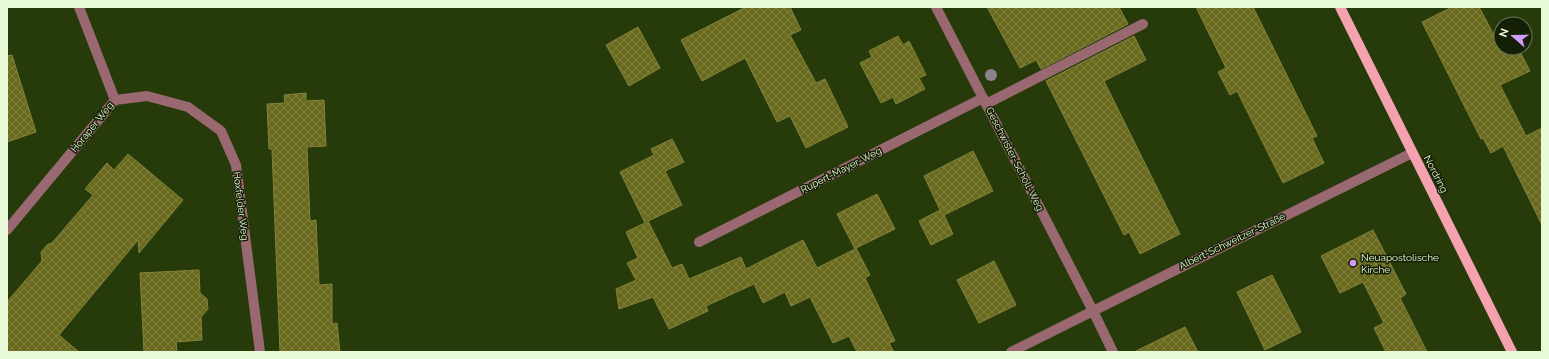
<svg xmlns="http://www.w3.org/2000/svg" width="1549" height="359" font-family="Raleway,sans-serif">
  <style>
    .building { fill: url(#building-cross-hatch); stroke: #83833b }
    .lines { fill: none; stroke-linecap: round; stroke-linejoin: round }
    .minor { stroke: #9a6870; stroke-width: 10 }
    .major { stroke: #f4a2af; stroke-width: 10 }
    .tree { fill: #8c828e }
    .poi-dot { fill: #d29cfd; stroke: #141f05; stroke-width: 1.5 }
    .labels { text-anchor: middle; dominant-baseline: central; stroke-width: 3; stroke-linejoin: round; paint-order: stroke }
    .street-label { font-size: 10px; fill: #e9fad8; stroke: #141f05 }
    .poi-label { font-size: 10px; fill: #e9fad8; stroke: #141f05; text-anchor: start }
  </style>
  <defs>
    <pattern id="building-cross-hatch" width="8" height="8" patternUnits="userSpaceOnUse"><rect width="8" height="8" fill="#6a6a1f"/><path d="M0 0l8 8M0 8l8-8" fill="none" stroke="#7f803f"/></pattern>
  </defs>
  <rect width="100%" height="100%" fill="#273a09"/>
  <g class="building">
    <path d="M746,7H790L801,30L790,35L816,83L825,79L848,127L806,148L790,116L777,122L745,58L702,81L681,40Z"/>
    <path d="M987,7H1119L1128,24L1041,69L1036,60L1020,68Z"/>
    <path d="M1196,7H1253L1317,136L1312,138L1324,163L1283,183L1237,91L1230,95L1218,72L1226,68Z"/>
    <path d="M1452,7H1479L1501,48H1518L1530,71L1500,85L1526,136L1542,128V225L1503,146L1491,153L1483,138L1481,139L1422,22Z"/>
    <path d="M638,27L660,68L629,86L606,45Z"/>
    <path d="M898,36L903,45L909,41L926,75L919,78L925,89L896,104L893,97L881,103L860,63L872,57L869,51Z"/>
    <path d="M1134,36L1146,60L1104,81L1180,234L1140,254L1129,232L1124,235L1046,81Z"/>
    <path d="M12,55L36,132L7,142V56Z"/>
    <path d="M306,93V101L324,100L326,146L307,147L310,221L316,220L319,285L332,284V324L337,323L340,352H280L272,149H269L267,104L285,103L284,95Z"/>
    <path d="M672,139L684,162L665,171L682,205L648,221L672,268L682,264L689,279L741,257L746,269L803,240L817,268L855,249L837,214L877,194L895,229L856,248L870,275L865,278L895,341L889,343L894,352H857L849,336L833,343L810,297L791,306L785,292L763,303L754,284L706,306L708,311L669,329L653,297L619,309L616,289L636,280L627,263L638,258L626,232L645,223L620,172L654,155L651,149Z"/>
    <path d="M973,151L993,191L944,215L953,234L931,245L919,221L940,210L924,176Z"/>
    <path d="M128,154L183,200L139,253L138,240L59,335L79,352H7V302L42,261L41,252L48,244L52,243L93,195L85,189L107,163L114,170Z"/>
    <path d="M1373,230L1406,294L1400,298L1427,352H1386L1374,328L1384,323L1363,282L1340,293L1321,256Z"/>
    <path d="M994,261L1016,305L979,323L957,280Z"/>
    <path d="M199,270L200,293L207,299L208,309L201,317L202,340L176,342L177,352H144L140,273Z"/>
    <path d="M1272,275L1301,332L1265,350L1237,292Z"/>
    <path d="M1185,327L1198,352H1134Z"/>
  </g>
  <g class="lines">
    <g class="minor">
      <path d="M79,7L115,100"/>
      <path d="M936,7L1093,311L1011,352"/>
      <path d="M115,100L147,96L188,107L221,131L236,165L260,352"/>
      <path d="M986,104L1143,24"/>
      <path d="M7,230L115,100"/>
      <path d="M699,242L983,98"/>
      <path d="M1113,352L1093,311L1412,153"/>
    </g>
    <path class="major" d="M1340,7L1512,352"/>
  </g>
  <circle class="tree" cx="991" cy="75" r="6"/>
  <circle class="poi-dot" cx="1353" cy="263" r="4"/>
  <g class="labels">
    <g class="street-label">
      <text transform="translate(92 127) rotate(-51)">Horaper Weg</text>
      <text transform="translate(1015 159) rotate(63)">Geschwister-Scholl-Weg</text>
      <text transform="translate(841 170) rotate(-27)">Rupert-Mayer-Weg</text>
      <text transform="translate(1436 174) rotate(63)">Nordring</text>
      <text transform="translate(241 206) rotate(83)">Hoxfelder Weg</text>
      <text transform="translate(1232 241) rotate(-26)">Albert-Schweitzer-Straße</text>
    </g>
    <g class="poi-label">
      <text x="1361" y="257">Neuapostolische<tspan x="1361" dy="12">Kirche</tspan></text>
    </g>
  </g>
  <rect width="1549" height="359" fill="none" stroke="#e9fad8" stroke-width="16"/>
  <g transform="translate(1513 36) rotate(290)"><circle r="19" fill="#141f05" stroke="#697759"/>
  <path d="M0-3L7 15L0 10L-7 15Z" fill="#d29cfd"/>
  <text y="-6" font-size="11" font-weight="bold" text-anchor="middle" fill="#e9fad8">N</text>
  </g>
</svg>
